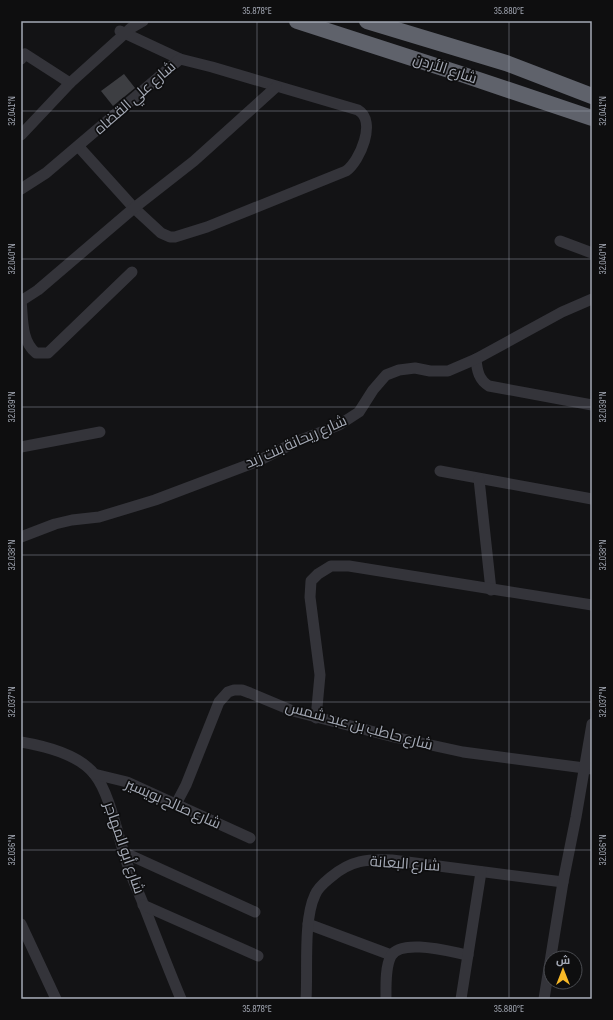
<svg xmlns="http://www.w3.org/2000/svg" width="613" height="1020" font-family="'Sofia Sans Condensed',Cairo,sans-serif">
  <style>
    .building { fill: #3d3e42 }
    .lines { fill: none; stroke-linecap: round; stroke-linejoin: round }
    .minor { stroke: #34343a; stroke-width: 11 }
    .highway { stroke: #5f626b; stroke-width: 16 }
    .ticks { fill: none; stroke: #a4a9b5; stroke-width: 1; stroke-opacity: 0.45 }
    .labels { text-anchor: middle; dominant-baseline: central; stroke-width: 3.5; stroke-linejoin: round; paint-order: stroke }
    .street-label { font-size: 15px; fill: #a4a9b5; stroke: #0e0e0f }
    .neatline { fill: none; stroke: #a4a9b5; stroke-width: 1.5 }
    .ticks-label { font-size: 10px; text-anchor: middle; fill: #a4a9b5 }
  </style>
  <rect width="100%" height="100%" fill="#131315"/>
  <path class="building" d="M124,74L135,88L113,106L101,91Z"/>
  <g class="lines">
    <g class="minor">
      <path d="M120,31L180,59"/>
      <path d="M21,59L25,54L70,83"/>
      <path d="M21,135L70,83L131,28L143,21"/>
      <path d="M21,189L46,173L180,59L212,67L358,110C377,121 360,161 346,171L207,227L175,237H170L161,233L134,208L78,146"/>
      <path d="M560,241L592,253"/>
      <path d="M21,300C23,319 21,341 36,353H48L132,272"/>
      <path d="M21,301L38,290L134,208L194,161L276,87"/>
      <path d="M476,359C477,371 479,380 489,386L592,405"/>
      <path d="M21,447L100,432"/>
      <path d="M440,471L592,499"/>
      <path d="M479,479L491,590"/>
      <path d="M21,537L55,524L72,520L99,517L155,500L258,461L298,441L339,425L359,412L373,390L386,375L399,370L415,368L430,371H448L476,359L562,312L592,299"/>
      <path d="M316,718L320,675L310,597L311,581L318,574L331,566H349L592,605"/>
      <path d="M21,742C45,746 79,754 95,775C111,795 119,843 129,869C133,881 139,893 144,906C156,937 168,968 181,999"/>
      <path d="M94,774L127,782L250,838"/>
      <path d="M176,804L186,785L219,702L228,692L234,690H242L250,693L293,711L394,737L463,752L592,769"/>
      <path d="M123,852L255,912"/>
      <path d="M143,905L258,956"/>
      <path d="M21,924L56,999"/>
      <path d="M308,924L391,955"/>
      <path d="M306,999C308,971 303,920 315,895C318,887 325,882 331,877C351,860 367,859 392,860L563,882"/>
      <path d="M386,999C386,987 385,967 391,956C401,938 451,952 468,955"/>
      <path d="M461,999L481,872"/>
      <path d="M544,999L563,882L576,817L592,724"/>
    </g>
    <g class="highway">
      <path d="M297,21L461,74L592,118"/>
      <path d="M367,21L506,63L592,96"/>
    </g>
  </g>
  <path class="ticks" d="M257,21V999M509,21V999M21,111H592M21,259H592M21,407H592M21,555H592M21,702H592M21,850H592M21,998H592"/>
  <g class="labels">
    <g class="street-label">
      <text transform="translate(445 69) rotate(18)">شارع الأردن</text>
      <text transform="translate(135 98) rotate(-41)">شارع علي القضاه</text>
      <text transform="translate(296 442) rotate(-24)">شارع ريحانة بنت زيد</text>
      <text transform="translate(359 726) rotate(15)">شارع حاطب بن عبد شمس</text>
      <text transform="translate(173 804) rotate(24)">شارع صالح بويسير</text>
      <text transform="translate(124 848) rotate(71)">شارع أبو المهاجر</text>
      <text transform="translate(405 864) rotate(4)">شارع البعانة</text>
    </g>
  </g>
  <rect width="613" height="1020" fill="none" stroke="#0e0e0f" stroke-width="44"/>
  <g transform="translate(563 970)"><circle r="19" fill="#0e0e0f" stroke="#4a4c51"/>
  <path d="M0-3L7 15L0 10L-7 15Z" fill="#f8b927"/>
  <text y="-6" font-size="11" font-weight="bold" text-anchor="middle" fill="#a4a9b5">ش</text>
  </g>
  <rect x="22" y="22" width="569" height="976" class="neatline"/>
  <g class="ticks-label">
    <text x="257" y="14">35.878°E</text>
    <text x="509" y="14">35.880°E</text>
    <text transform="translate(11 111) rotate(-90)" y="4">32.041°N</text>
    <text transform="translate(602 111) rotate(-90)" y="4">32.041°N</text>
    <text transform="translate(11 259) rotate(-90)" y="4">32.040°N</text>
    <text transform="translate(602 259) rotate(-90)" y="4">32.040°N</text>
    <text transform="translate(11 407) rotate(-90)" y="4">32.039°N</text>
    <text transform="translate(602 407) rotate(-90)" y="4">32.039°N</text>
    <text transform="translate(11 555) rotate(-90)" y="4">32.038°N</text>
    <text transform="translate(602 555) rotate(-90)" y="4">32.038°N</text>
    <text transform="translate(11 702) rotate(-90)" y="4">32.037°N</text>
    <text transform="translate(602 702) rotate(-90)" y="4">32.037°N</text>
    <text transform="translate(11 850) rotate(-90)" y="4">32.036°N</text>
    <text transform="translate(602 850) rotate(-90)" y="4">32.036°N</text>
    <text x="257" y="1012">35.878°E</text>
    <text x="509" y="1012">35.880°E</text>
  </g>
</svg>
